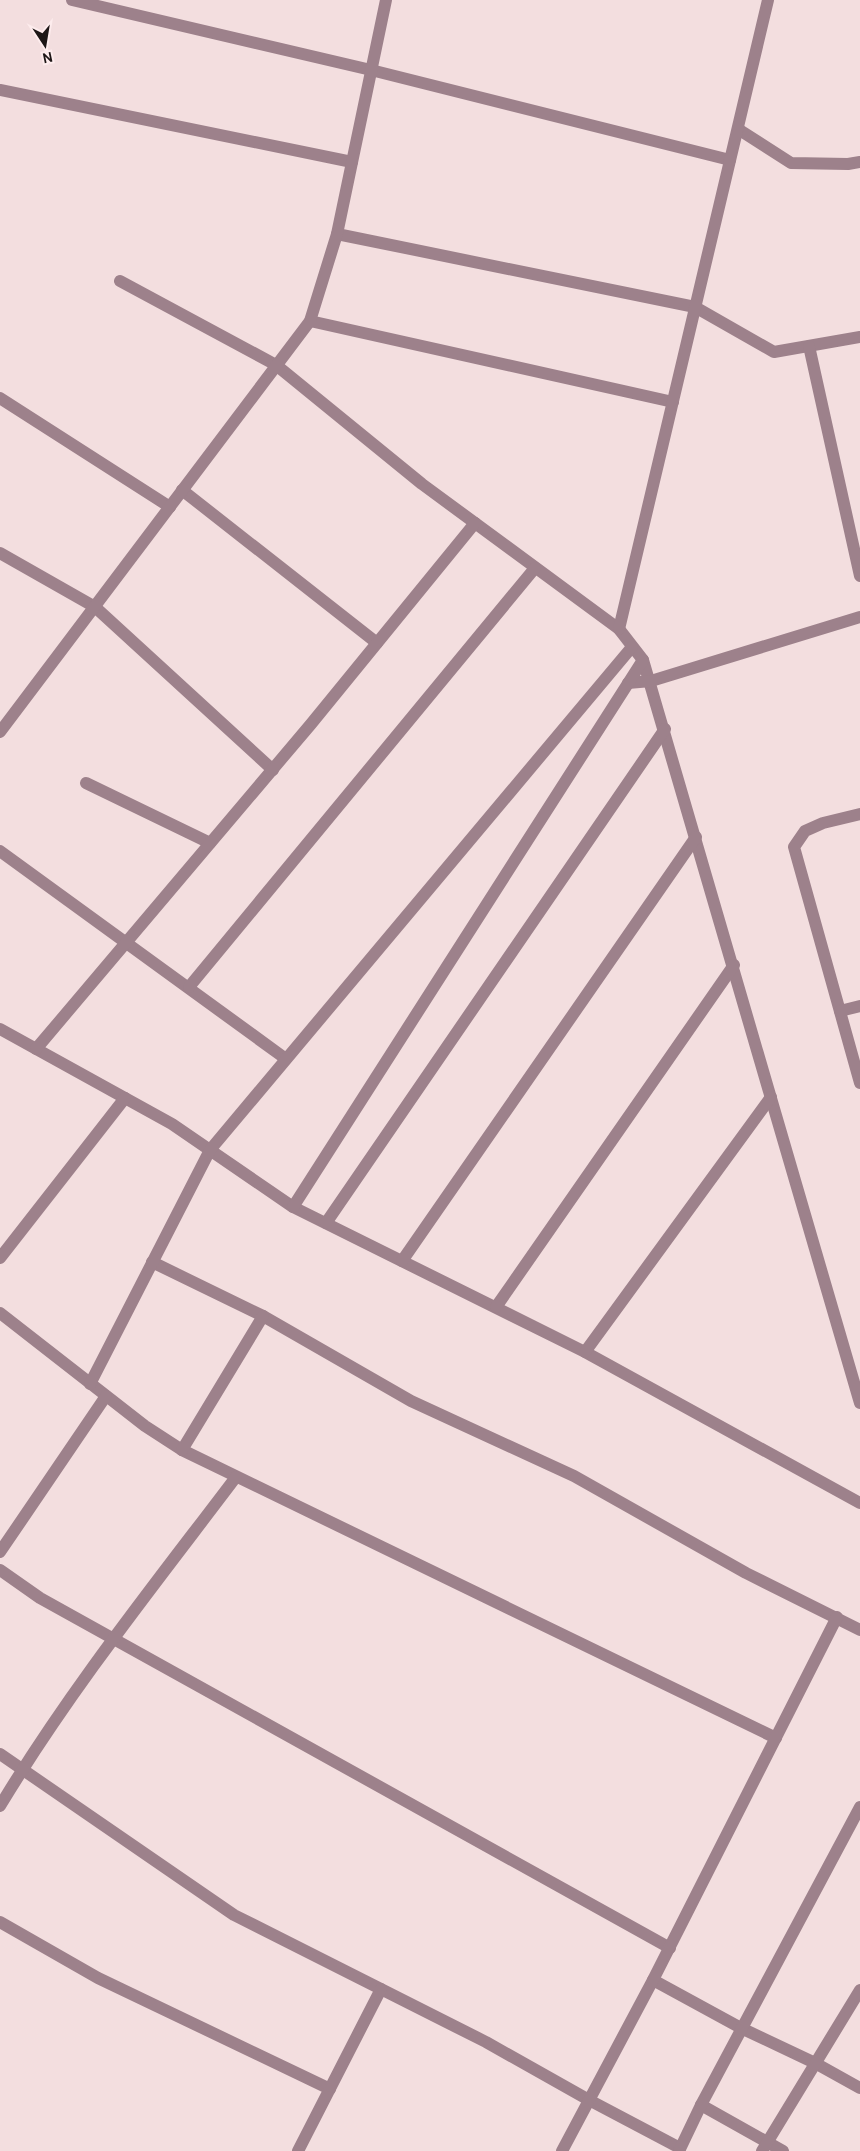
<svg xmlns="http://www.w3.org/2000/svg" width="860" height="2151" font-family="Overpass,sans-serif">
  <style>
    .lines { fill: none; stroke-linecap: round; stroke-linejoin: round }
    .minor { stroke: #9d818b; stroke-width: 12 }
  </style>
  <rect width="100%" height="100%" fill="#f3dedf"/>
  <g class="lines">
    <g class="minor">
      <path d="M72,0L371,70L730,160"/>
      <path d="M0,90L352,162"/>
      <path d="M738,129L791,163L848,164L860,162"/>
      <path d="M337,234L695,307L774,352L860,337"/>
      <path d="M120,281L276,365L422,484L619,629L643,660L860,1403"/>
      <path d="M310,321L673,402"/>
      <path d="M809,346L860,576"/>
      <path d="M0,398L170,507"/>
      <path d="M182,490L377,643"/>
      <path d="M0,553L95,607L273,770"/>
      <path d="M619,629L768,0"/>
      <path d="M628,683L651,681L860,617"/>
      <path d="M0,732L310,321L337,234L386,0"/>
      <path d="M86,783L210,843"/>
      <path d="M860,814L823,823L805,831L794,847L860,1083"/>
      <path d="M0,851L286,1059"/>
      <path d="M189,987L535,568"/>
      <path d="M840,1011L860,1006"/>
      <path d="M0,1029L172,1124L293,1207L585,1352L860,1503"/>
      <path d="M36,1049L311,724L475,523"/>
      <path d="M293,1207L643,660"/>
      <path d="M326,1223L665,729"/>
      <path d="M0,1258L125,1098"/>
      <path d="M402,1261L696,837"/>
      <path d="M152,1262L263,1316L411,1401L574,1476L746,1573L860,1630"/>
      <path d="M496,1307L734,965"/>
      <path d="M0,1313L145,1426L182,1450L776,1738"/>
      <path d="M585,1352L771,1097"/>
      <path d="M90,1384L210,1150L632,647"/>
      <path d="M182,1450L263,1316"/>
      <path d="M0,1552L106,1396"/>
      <path d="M0,1570L40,1598L670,1948"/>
      <path d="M0,1754L234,1915L486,2042L589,2100L680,2148"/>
      <path d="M0,1806C70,1690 155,1584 236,1477"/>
      <path d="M0,1922L98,1978L330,2089"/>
      <path d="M653,1980L741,2028L815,2063L860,2088"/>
      <path d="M701,2105L783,2151"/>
      <path d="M298,2151L381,1989"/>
      <path d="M562,2151L653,1980L837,1617"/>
      <path d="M679,2151L701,2105L860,1807"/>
      <path d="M762,2151L860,1990"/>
    </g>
  </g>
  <g transform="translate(45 45) rotate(168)" stroke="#fdeced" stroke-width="4" paint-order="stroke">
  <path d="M0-4L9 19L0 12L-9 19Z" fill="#1d1616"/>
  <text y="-8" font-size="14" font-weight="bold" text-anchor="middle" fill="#1d1616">N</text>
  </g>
</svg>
